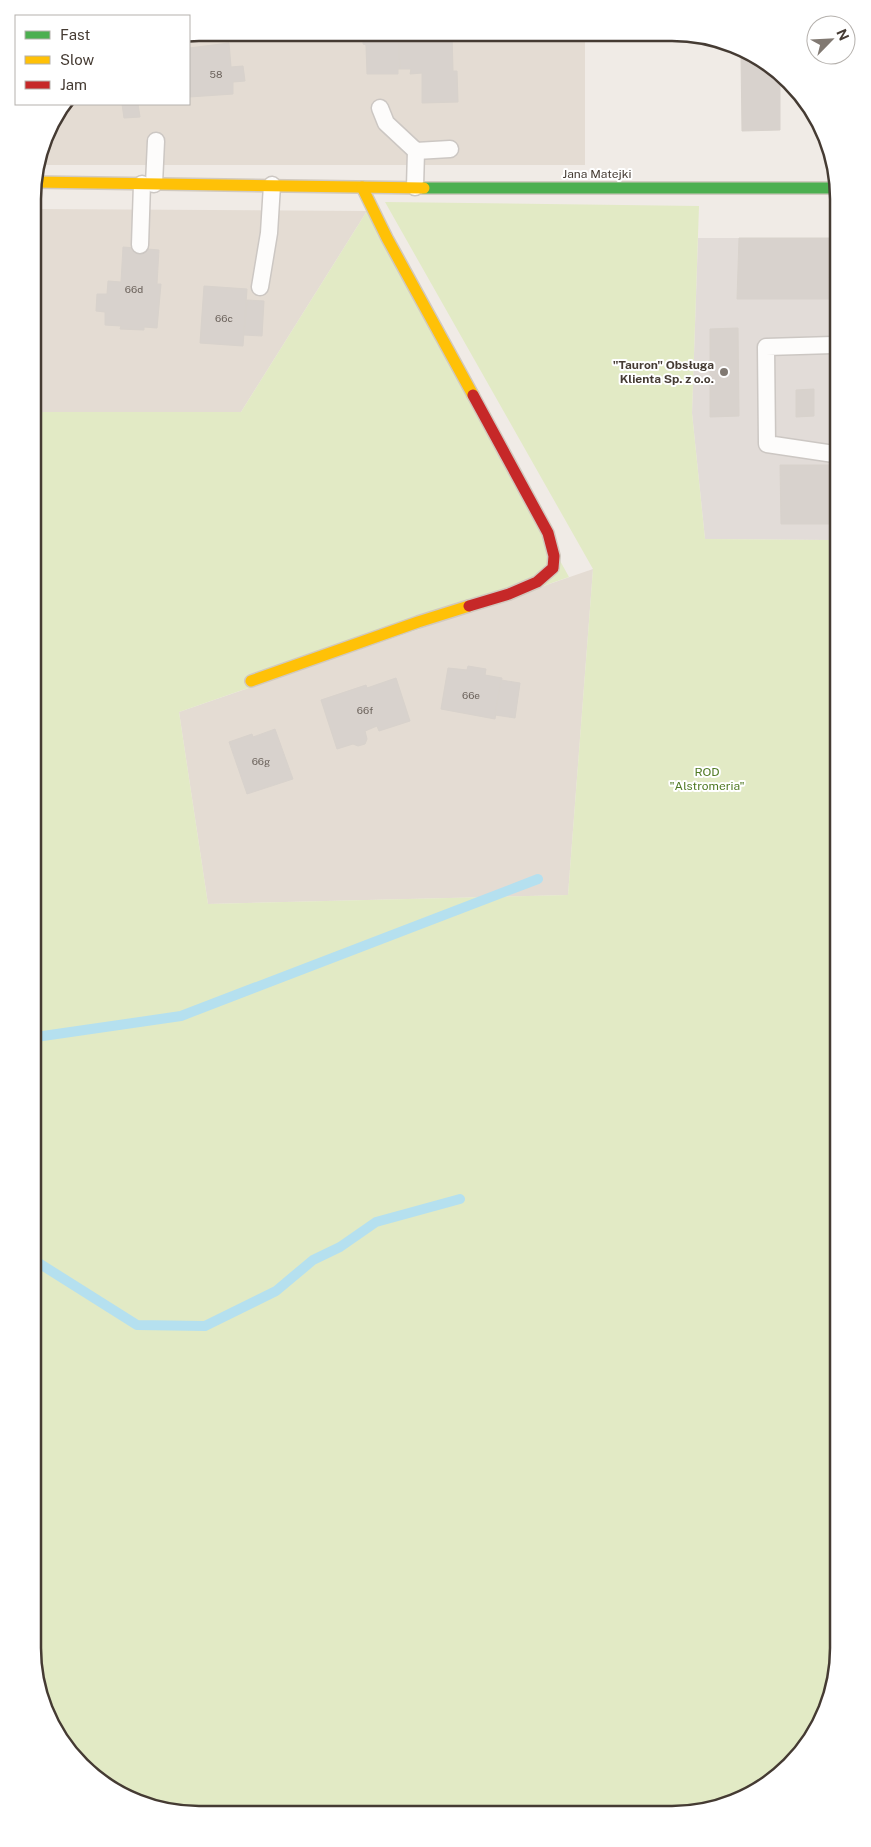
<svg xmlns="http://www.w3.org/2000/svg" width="871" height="1847" font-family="'Public Sans',sans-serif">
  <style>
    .residential { fill: #e4dcd3 }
    .industrial { fill: #e2dcd8 }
    .green { fill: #e2eac5 }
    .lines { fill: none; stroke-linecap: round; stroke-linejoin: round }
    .stream { stroke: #b5e0ef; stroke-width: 10 }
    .building { fill: #d8d2cd; stroke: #d8d2cc }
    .lane-casing { stroke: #ccc7c3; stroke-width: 19 }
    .fast-casing { stroke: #d1c9bf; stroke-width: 14 }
    .slow-casing { stroke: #d1c9bf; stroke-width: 14 }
    .jam-casing { stroke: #d1c9bf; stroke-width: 14 }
    .lane { stroke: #fdfcfb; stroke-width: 16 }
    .fast { stroke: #4caf50; stroke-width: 11 }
    .slow { stroke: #ffc107; stroke-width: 11 }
    .jam { stroke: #c62828; stroke-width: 11 }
    .poi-dot { fill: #817972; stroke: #fff; stroke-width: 2 }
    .labels { text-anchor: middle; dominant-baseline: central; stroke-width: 4; stroke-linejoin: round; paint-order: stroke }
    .number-label { font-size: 10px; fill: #6b625b }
    .street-label { font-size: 12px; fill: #453b33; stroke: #fff }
    .poi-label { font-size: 12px; font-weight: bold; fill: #453b33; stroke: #fff; text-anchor: end }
    .park-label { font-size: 12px; fill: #507924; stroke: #fff }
    .rim { fill: none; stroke: #453b33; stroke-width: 2.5 }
  </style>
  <rect width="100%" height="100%" fill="#f0ebe6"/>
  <g class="residential">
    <path d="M199,33L585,35V165H39L50,125L66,104H189V35Z"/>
    <path d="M33,209L367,211L241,412H34Z"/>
    <path d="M593,569L568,895L208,904L179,712Z"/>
  </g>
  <path class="industrial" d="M698,238H833L834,540L705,539L692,413Z"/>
  <path class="green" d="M385,202L699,206L692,413L705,539L834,540L838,1659L826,1711L804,1750L764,1787L715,1809L167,1811L89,1773L60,1740L38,1691L34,412H241L367,211L569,577L179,712L208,904L568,895L593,569Z"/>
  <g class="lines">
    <g class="stream">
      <path d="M36,1037L181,1016L538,879"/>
      <path d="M37,1262L137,1325L205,1326L276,1291L313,1260L340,1247L376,1222L460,1199"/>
    </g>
  </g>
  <g class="building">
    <path d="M363,34H398L400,69H398V74H367L366,45L363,44Z"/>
    <path d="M398,34H452L453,71H457L458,102L422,103V73L410,74L411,69H400Z"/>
    <path d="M229,43L231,67L243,66L245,81L233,82V94L189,97V48Z"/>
    <path d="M741,54L780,73V130L742,131Z"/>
    <path d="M122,104H138L140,117L124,118Z"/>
    <path d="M739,238H830L829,299H737Z"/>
    <path d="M123,247L159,250L157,284H161L157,328L144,327V330L120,329L121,326L105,325V312L96,311L97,294H107L108,281L121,282Z"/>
    <path d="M204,286L247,289L243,346L200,343Z"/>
    <path d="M33,293H37L36,360H33Z"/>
    <path d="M247,300L264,301L262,336L244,335Z"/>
    <path d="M738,328L739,416L710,417V329Z"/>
    <path d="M814,389V416L796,417V390Z"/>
    <path d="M780,465H834V524H781Z"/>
    <path d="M468,666L486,669L485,675L502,678L495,719L441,709L448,668L467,670Z"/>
    <path d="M396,678L410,721L379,731L377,726L365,731L367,739L365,744L358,746L353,744L337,749L321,700L366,685L367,688Z"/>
    <path d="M501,680L520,683L515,718L495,715Z"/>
    <path d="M275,729L293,779L247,794L229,742L252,734L253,737Z"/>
  </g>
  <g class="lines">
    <g class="lane-casing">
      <g id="lane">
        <path d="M380,108L386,123L416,151L450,149"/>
        <path d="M154,184L156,141"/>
        <path d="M415,187L416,151"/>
        <path d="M140,245L142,184"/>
        <path d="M260,287L269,233L272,185"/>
        <path d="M833,345L766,347L767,444L834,454"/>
      </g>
    </g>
    <g class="fast-casing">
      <path id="fast" d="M424,188H833"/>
    </g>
    <g class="slow-casing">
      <g id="slow">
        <path d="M35,182L424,188"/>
        <path d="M362,187L387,238L473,395"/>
        <path d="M251,681L418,622L469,606"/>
      </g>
    </g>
    <g class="jam-casing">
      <path id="jam" d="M469,606L509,594L537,582L553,568L554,556L548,533L473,395"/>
    </g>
    <use href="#lane" class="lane"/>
    <use href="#fast" class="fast"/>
    <use href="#slow" class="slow"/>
    <use href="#jam" class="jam"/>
  </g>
  <circle class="poi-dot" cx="724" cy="372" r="5"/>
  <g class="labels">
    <g class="number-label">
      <text x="216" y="74">58</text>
      <text x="134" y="289">66d</text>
      <text x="224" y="318">66c</text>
      <text x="471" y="695">66e</text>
      <text x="365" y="710">66f</text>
      <text x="261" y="761">66g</text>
    </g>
    <g class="street-label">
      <text x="597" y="174">Jana Matejki</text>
    </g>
    <g class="poi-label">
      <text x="714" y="365">"Tauron" Obsługa<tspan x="714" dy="14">Klienta Sp. z o.o.</tspan></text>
    </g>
    <g class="park-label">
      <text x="707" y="772">ROD<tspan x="707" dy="14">"Alstromeria"</tspan></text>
    </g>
  </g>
  <path d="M0 0H871V1847H0ZM199 41H672A158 158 0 0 1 830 199V1648A158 158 0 0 1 672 1806H199A158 158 0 0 1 41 1648V199A158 158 0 0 1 199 41Z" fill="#fff" fill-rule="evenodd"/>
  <path class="rim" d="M199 41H672A158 158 0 0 1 830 199V1648A158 158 0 0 1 672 1806H199A158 158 0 0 1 41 1648V199A158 158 0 0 1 199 41Z"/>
  <rect x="15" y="15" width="175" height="90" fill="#ffffff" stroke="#b5b1ad"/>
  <rect x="25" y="31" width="25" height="8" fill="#4caf50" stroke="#b5b1ad"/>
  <text x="60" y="40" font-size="15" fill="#453b33">Fast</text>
  <rect x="25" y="56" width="25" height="8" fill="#ffc107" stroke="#b5b1ad"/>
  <text x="60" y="65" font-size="15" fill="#453b33">Slow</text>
  <rect x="25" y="81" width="25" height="8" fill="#c62828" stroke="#b5b1ad"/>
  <text x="60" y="90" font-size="15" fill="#453b33">Jam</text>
  <g transform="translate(831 40) rotate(66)"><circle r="24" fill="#ffffff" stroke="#b5b1ad"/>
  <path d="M0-4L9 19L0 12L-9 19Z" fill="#817972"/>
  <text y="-8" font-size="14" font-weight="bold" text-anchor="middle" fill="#453b33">N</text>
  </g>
</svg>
